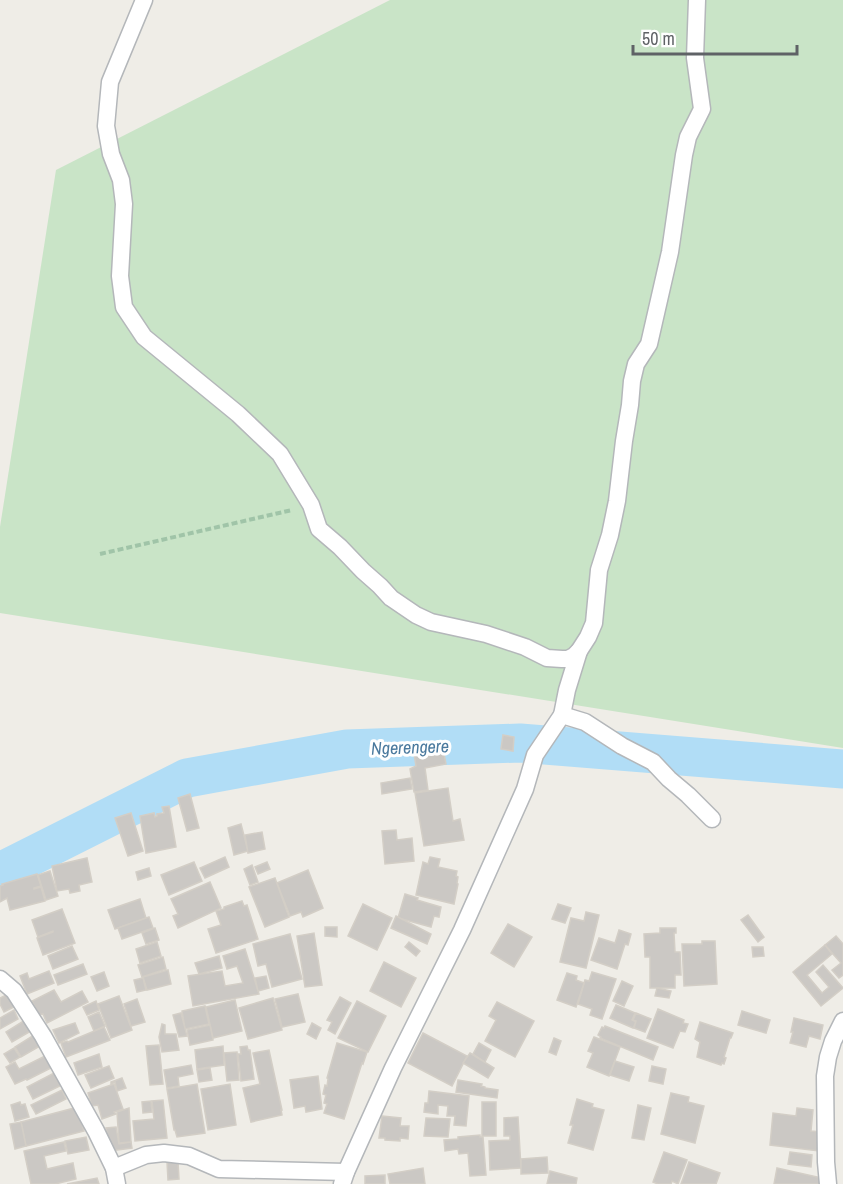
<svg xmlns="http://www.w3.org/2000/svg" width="843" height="1184" font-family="'Archivo Narrow',sans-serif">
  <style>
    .green { fill: #c9e4c7 }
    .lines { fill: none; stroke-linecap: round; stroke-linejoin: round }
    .river { stroke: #b1ddf6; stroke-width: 39 }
    .building { fill: #cbc8c4; stroke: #d3cec6; stroke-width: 1.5 }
    .minor-casing { stroke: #b4b7ba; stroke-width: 19 }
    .path { stroke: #a0c4a8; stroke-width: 4; stroke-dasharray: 6 3; stroke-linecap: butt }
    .minor { stroke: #fff; stroke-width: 16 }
    .labels { text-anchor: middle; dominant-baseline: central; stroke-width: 6; stroke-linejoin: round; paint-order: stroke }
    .water-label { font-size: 18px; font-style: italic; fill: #4b7a9e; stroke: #fff }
  </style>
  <rect width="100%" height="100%" fill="#efede7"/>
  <path class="green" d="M390,0H843V748L0,613V527L56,170Z"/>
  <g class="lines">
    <path class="river" d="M0,872L187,778L347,749L520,743L843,769"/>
  </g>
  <g class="building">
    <path d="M503,735L514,737L513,751L501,749Z"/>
    <path d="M448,749V751L444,754L446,764L425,768L428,790L414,792L410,769L416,766L414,754Z"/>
    <path d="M410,778L412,789L382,794L381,783Z"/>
    <path d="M448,788L453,821L460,819L464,840L424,846L415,793Z"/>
    <path d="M190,794L199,828L187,831L178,798Z"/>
    <path d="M169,806L176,847L146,853L140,816L154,813L155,817L157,816V814L164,813L162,807Z"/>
    <path d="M131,813L143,851L128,856L115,818Z"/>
    <path d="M241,824L248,851L234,855L228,828Z"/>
    <path d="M396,830L397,840L412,838L414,861L385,864L382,831Z"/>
    <path d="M262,832L265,849L248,853L245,835Z"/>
    <path d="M225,857L229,867L205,878L200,868Z"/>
    <path d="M430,857L440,859L438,867L457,871L456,876L458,877L457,883L458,884L454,904L416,895L423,862L428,864Z"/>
    <path d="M87,858L92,882L79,885L80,891L70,893L69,889L57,891L52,866Z"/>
    <path d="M194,862L202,881L169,895L161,875Z"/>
    <path d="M267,862L270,869L258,874L255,867Z"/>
    <path d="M252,865L258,882L250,885L244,869Z"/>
    <path d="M149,868L151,876L138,880L136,872Z"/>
    <path d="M308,870L323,908L303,917L301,912L290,916L277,883Z"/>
    <path d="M50,871L58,896L46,900L38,875Z"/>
    <path d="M37,874L41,886L34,888V889L41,887L45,901L10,910L7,898L0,902V886L3,885L2,884Z"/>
    <path d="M275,878L289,917L265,927L249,887Z"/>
    <path d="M210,882L221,908L178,928L173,916L178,914L171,899Z"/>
    <path d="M405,894L418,898L417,900L441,907L439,917L434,916L431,927L398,918Z"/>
    <path d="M140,899L146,918L115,929L108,910Z"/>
    <path d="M242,901L244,906L247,905L258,939L216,953L208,929L221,925L216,911L224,909V907Z"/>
    <path d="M363,904L392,918L377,950L348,936Z"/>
    <path d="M558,904L571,908L565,923L552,919Z"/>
    <path d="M62,909L75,943L43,955L37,938L53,932V931L38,937L32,920Z"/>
    <path d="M586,912L599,915L586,968L560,962L571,918L584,921Z"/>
    <path d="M748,915L764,937L758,942L741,920Z"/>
    <path d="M396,916L431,934L427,944L391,928Z"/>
    <path d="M149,917L153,928L122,939L118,928Z"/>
    <path d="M508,924L532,937L514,967L491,953Z"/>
    <path d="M325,927H337V937L325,936Z"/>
    <path d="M155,928L159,940L146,944L142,933Z"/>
    <path d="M660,928H676V933H674L675,952H680L681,975H675V988H650V957H645L644,934L660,933Z"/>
    <path d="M619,930L631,934L628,945L625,944L617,969L591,960L599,938L615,943Z"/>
    <path d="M314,933L322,985L305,987L297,936Z"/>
    <path d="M290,934L302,979L272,987L266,964L258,966L253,944Z"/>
    <path d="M836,936L843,944V975L839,978L832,970L841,963L825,945Z"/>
    <path d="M702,941H715L717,984L684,986L682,944H702Z"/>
    <path d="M157,942L161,956L140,963L136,949Z"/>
    <path d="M409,942L420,951L416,956L405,947Z"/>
    <path d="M825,945L832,954L807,975L822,993L829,987L816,972L823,965L843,988L821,1006L793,972Z"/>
    <path d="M72,946L78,959L53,969L48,956Z"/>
    <path d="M752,947H763L764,956L753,957Z"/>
    <path d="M245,949L259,994L193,1006L188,976L222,971L225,986L243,983L237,966L227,969L223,956Z"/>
    <path d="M219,956L222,968L199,974L195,963Z"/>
    <path d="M163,957L166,969L142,977L138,965Z"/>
    <path d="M384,962L416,978L401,1007L370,991Z"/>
    <path d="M83,964L87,974L58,985L54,975Z"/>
    <path d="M168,970L171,984L147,990L143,977Z"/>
    <path d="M49,971L54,983L27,994L20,976L27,973L29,979Z"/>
    <path d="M104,972L109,986L97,991L91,977Z"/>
    <path d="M592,972L616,979L602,1019L590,1015L592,1009L578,1004L585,980L589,981Z"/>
    <path d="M567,973L577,976L576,980L584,983L576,1007L557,1000Z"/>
    <path d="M266,976L269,988L258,991L255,978Z"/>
    <path d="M143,978L146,990L137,992L134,980Z"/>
    <path d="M622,981L633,986L624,1006L613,1001Z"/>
    <path d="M657,988L671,991L669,998L655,996Z"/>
    <path d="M54,990L61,1002L82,991L88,1002L47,1023L43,1014L39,1015L32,1001Z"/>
    <path d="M10,993L16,1006L4,1012L0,1004V998Z"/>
    <path d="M298,994L305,1022L282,1027L275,999Z"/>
    <path d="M119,996L132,1030L111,1038L98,1004Z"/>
    <path d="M340,997L351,1003L335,1034L328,1030L332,1022L327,1020Z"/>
    <path d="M273,998L282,1030L248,1039L239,1008Z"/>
    <path d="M137,999L145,1022L131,1026L124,1004Z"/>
    <path d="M235,1000L242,1031L213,1038L206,1007Z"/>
    <path d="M96,1001L99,1010L87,1015L83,1007Z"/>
    <path d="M357,1001L386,1016L368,1052L338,1038Z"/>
    <path d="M497,1002L534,1021L515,1057L485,1041L496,1020L489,1016Z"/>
    <path d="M616,1005L635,1013L632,1020L636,1022L633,1028L610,1018Z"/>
    <path d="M205,1006L209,1024L185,1029L182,1011Z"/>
    <path d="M658,1009L684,1020L683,1023L688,1024L685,1032L680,1031L673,1048L647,1038Z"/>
    <path d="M14,1010L18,1019L0,1029V1018Z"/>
    <path d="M742,1011L770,1020L766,1033L738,1025Z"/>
    <path d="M99,1012L105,1026L94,1031L88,1017Z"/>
    <path d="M181,1013L187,1036L179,1037L173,1015Z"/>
    <path d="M636,1013L651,1019L645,1032L634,1028L636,1021L633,1020Z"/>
    <path d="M794,1018L823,1025L820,1039L809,1036L806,1047L790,1043L793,1032H791Z"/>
    <path d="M25,1020L31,1031L12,1042L6,1032Z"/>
    <path d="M700,1022L733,1033L731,1038H730L724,1057L726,1058L724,1064L722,1063L721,1065L697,1057L700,1042L695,1039Z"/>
    <path d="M75,1023L79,1033L59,1043L53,1030Z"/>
    <path d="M312,1023L321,1028L316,1039L307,1034Z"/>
    <path d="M162,1024L165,1025V1034H176L179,1050L162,1052L159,1037Z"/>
    <path d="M210,1025L213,1040L190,1045L187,1030Z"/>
    <path d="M605,1026L658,1047L653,1060L600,1038L601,1037L598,1035L602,1027L604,1028Z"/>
    <path d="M104,1027L110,1040L66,1057L61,1043L67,1041L68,1042Z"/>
    <path d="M423,1033L467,1056L452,1086L408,1063Z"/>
    <path d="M34,1035L40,1046L21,1057L15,1047Z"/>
    <path d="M594,1037L620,1047L609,1076L587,1067L593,1053L588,1051Z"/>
    <path d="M554,1038L561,1041L556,1055L549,1052Z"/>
    <path d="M337,1043L367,1052L363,1064L362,1063L344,1119L324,1113L327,1104L324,1103L326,1095L323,1094L325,1085L327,1086L328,1079L327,1078Z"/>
    <path d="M479,1043L491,1050L485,1062L473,1054Z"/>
    <path d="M159,1045L163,1084L150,1085L146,1046Z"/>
    <path d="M223,1046L224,1065L197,1069L195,1050Z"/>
    <path d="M247,1046L248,1050H250L254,1079L241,1081L238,1054H241L240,1047Z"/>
    <path d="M14,1048L20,1057L10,1063L4,1054Z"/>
    <path d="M269,1050L282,1110H281L282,1115L251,1122L243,1088L260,1084L253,1053Z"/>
    <path d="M237,1052L239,1080L227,1081L224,1053Z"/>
    <path d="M470,1053L494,1068L488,1078L463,1063Z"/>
    <path d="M49,1054L55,1066L27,1080L26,1079L15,1084L6,1067L15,1062L19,1069Z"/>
    <path d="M99,1054L102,1067L78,1075L74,1063Z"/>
    <path d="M615,1061L634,1067L629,1081L610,1075Z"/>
    <path d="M191,1065L193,1074L178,1077L179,1086L167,1088L164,1070Z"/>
    <path d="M109,1066L114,1078L91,1088L85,1075Z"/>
    <path d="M652,1066L666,1069L663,1084L649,1081Z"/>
    <path d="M210,1068L212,1080L199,1082L197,1070Z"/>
    <path d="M56,1072L62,1085L33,1099L27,1087Z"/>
    <path d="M318,1076L322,1109L306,1112L305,1106L294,1108L290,1080Z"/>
    <path d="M122,1078L126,1088L117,1091L115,1082L111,1084V1082Z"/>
    <path d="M458,1080L482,1084L481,1086L485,1087V1088L498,1090L497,1098L456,1092Z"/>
    <path d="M114,1084L123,1109L114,1112L116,1114L102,1119L98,1105L92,1106L88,1093Z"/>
    <path d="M197,1084L205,1133L177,1137L175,1130H174L167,1089Z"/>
    <path d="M230,1084L236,1125L208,1130L201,1089Z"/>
    <path d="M62,1090L66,1099L36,1114L31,1105Z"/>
    <path d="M429,1091L469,1096L466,1126L454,1125L455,1116H447L448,1106L438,1105V1114L424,1112L425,1103H428Z"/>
    <path d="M671,1093L689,1097L688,1102L704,1106L695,1143L661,1134Z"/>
    <path d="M577,1099L593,1104L592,1107L604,1110L593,1150L568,1143L573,1125H570Z"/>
    <path d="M163,1100L167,1138L135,1141L133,1121L154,1119L152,1101Z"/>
    <path d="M151,1101L152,1112L143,1113L142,1102Z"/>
    <path d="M20,1102L21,1105L25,1104L29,1117L15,1121L11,1105Z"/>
    <rect x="482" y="1102" width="14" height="34"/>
    <path d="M638,1105L651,1108L644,1140L632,1138Z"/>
    <path d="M78,1107L84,1131L26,1146L21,1122Z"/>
    <path d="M129,1108L131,1142L119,1143L117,1112Z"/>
    <path d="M797,1108L813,1110L811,1131L822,1132L819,1151L770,1145L773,1113L796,1116Z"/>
    <path d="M382,1116L401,1118L400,1126H409L408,1139L400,1138V1141L385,1140V1138H379Z"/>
    <path d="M518,1117L521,1168L490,1170L489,1141L510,1140V1136H504V1118Z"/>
    <path d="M426,1118L450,1119L448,1137L424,1136Z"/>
    <path d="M21,1122L26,1146L15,1149L10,1124Z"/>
    <path d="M116,1127L119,1144L131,1142L132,1148L110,1151L106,1128Z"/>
    <path d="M480,1135V1137H483L486,1175L470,1176L468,1153L459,1154L458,1149L445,1151L444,1140L458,1139V1137Z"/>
    <path d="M86,1137L89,1150L68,1154L65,1141Z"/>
    <path d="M64,1142L66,1151L44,1156L47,1169L73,1163L76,1179L55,1184H31L24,1151Z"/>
    <path d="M664,1152L687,1160L678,1184L672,1181L671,1184H658L653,1182Z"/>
    <path d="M790,1152L812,1155L811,1167L788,1164Z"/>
    <path d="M547,1157L548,1173L521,1174V1159Z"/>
    <path d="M167,1162H178L179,1179L168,1180Z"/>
    <path d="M689,1162L720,1173L716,1184H681Z"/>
    <path d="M423,1168L425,1184H390L388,1174Z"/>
    <path d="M777,1168L822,1178L821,1184H774Z"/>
    <path d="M550,1171L577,1178L576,1184H547Z"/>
    <path d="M385,1175V1184H365V1176Z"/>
    <path d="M97,1178L99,1184H67Z"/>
  </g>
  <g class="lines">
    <g class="minor-casing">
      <g id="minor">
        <path d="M144,0L110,82L106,126L111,154L121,180L124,204L120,276L124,307L144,337L238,414L280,454L311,505L319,529L340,547L363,571L380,586L391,598L416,615L431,622L486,634L525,647L547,658L562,659H568L574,656L579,651L588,637L594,623L599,570L610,535L617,501L624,441L630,405L632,381L636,364L649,344L670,252L684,155L688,137L702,109L695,58L697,0"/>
        <path d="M562,715L567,690L579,651"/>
        <path d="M0,979L14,991L43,1036L96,1131L114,1168L117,1184"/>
        <path d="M114,1168L146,1155L164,1153L189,1156L219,1169L346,1172"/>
        <path d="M342,1184L346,1172L393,1068L462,930L525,789L535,755L562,715L585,722L622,746L653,762L669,779L688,795L712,819"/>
        <path d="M828,1184L826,1162L825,1076L828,1057L833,1041L843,1021"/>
      </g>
    </g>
    <path class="path" d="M100,554L292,510"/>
    <use href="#minor" class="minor"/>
  </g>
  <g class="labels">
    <g class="water-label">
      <text transform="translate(410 747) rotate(-2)">Ngerengere</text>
    </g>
  </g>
  <path d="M633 45v9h164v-9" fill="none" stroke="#5f6266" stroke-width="3"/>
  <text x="642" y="45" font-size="18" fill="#5f6266" stroke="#ffffff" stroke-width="4.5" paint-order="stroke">50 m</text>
</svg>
